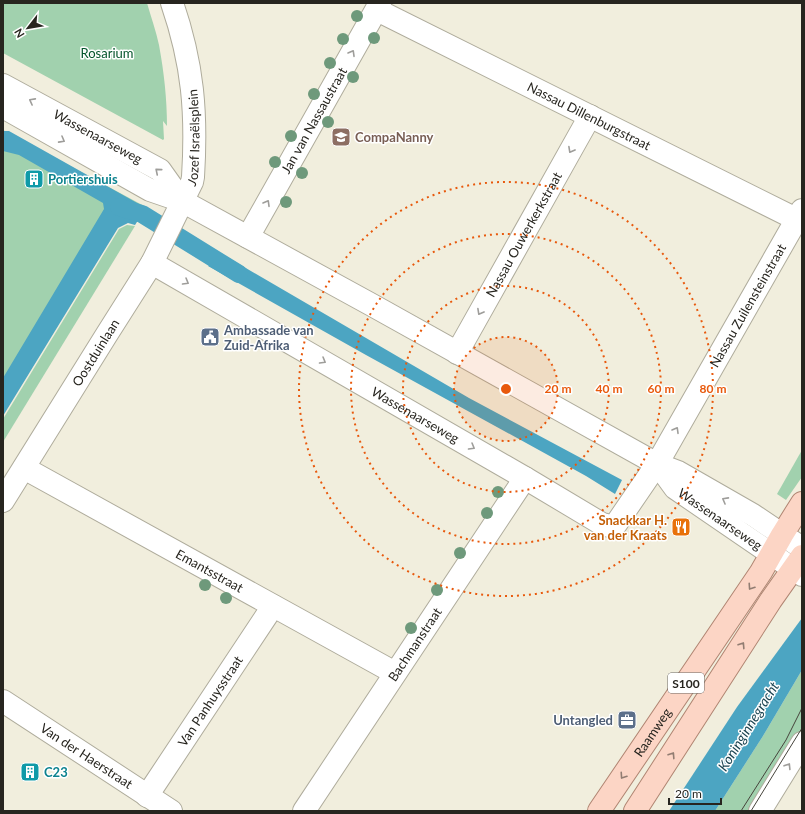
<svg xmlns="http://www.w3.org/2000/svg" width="805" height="814" font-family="Lato,sans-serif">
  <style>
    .green { fill: #a1d1ae }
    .water { fill: #4ca5c2 }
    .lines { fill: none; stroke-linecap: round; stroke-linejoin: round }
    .canal { stroke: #4ca5c2; stroke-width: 18 }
    .minor-casing { stroke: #afac9c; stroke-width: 24 }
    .major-casing { stroke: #b08572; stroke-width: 24 }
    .minor { stroke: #fff; stroke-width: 22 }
    .major { stroke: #fcd5c5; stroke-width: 22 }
    .tram { stroke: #46443c; stroke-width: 1 }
    .tree { fill: #6e997b }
    .oneway { stroke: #9e9d9a }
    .oneway2 { stroke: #927d72 }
    .ring { fill: none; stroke: #e8590c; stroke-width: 2; stroke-dasharray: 2 4 }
    .labels { text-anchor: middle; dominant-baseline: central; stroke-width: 3; stroke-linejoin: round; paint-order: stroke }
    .shield { fill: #fff; stroke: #686662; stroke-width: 1 }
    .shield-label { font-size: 12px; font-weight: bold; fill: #27251f }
    .park-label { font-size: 13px; fill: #02542a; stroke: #fff }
    .street-label { font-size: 13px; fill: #27251f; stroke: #fff }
    .education-label { font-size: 13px; font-weight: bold; fill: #785e54; stroke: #fff; text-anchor: start }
    .culture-label { font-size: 13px; font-weight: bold; fill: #0d838f; stroke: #fff; text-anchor: start }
    .service-label { font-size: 13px; font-weight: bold; fill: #4e5e75; stroke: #fff; text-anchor: start }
    .food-label { font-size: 13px; font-weight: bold; fill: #c56008; stroke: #fff; text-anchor: end }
    .water-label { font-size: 14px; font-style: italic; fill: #1e4653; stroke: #fff }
    .centre { fill: #e8590c; stroke: #fff; stroke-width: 2 }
    .ring-label { font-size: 12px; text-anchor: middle; font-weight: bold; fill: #e8590c; stroke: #fff; stroke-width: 3; stroke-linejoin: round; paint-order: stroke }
  </style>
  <rect width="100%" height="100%" fill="#f1eedd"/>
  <g class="green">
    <path d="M3,3H147C151,17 156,31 159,45C164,72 167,99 167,126L163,121L164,139L163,140L3,53Z"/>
    <path d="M3,130L146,207L137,222L110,220L3,395Z"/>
    <path d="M127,225L135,226L3,442V419L119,229Z"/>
    <path d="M802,450V477L786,500L777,494Z"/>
    <path d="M802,670V727L750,811H715L763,736Z"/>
  </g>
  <g class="water">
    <path d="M3,131H9L146,208L135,225L128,223L118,228L3,416V378L104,209L103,203L19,155L3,151Z"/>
    <path d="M227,257L469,398L622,480L615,494L586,476L366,355L208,266Z"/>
    <path d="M802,618V670L763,736L715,811H669L737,707Z"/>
  </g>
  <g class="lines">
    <path class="canal" d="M119,207L142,214L239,274"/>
    <g class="minor-casing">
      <g id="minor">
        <path id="s1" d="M377,10L802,222"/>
        <path id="s2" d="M3,85L160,170L182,201"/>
        <path d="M3,107L150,190L182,201L372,305L657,464L678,472L753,515L802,548"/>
        <path id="s3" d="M248,237L380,3"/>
        <path id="s4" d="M152,263L525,478L602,524L610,526L616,524L657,464L802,210"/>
        <path id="s5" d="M457,353L590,116"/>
        <path id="s6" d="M659,466L675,488L802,575"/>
        <path id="s7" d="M24,468L395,673"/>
        <path id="s8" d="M3,501L107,334L152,263L192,182L193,177C197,113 193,64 172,3"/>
        <path id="s9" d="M3,701L171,811"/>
        <path id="s10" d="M147,796L273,606"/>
        <path id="s11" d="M304,811L525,478"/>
        <path d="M760,811L802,743"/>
      </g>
    </g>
    <g class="major-casing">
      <g id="major">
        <path id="s12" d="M599,811L761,572L782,535L802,503"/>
        <path d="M635,811L771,600L802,556"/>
      </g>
    </g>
    <use href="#minor" class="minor"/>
    <use href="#major" class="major"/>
    <g class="tram">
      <path d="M741,811L786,740L802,708"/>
      <path d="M751,811L802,728"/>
    </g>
  </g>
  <g class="tree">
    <circle cx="357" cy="16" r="6"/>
    <circle cx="374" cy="38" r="6"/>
    <circle cx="343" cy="39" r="6"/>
    <circle cx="330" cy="63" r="6"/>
    <circle cx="353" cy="77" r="6"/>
    <circle cx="314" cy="94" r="6"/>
    <circle cx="328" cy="122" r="6"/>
    <circle cx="291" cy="136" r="6"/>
    <circle cx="275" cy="162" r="6"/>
    <circle cx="302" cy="173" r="6"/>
    <circle cx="286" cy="202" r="6"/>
    <circle cx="498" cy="492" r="6"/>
    <circle cx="487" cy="513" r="6"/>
    <circle cx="460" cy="553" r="6"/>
    <circle cx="205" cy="585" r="6"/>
    <circle cx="437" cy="590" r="6"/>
    <circle cx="226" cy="598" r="6"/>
    <circle cx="411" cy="628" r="6"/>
  </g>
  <defs><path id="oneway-chevron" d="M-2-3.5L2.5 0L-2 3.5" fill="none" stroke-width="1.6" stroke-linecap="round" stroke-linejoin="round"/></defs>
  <g class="oneway">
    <use href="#oneway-chevron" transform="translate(352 53) rotate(-60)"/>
    <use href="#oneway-chevron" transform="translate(32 101) rotate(-152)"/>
    <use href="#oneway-chevron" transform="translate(62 140) rotate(29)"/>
    <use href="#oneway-chevron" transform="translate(571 150) rotate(119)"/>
    <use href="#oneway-chevron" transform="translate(158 171) rotate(-140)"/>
    <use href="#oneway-chevron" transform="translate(267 203) rotate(-60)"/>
    <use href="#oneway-chevron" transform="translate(186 282) rotate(30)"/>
    <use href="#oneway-chevron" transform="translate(480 312) rotate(119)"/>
    <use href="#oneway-chevron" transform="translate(323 361) rotate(30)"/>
    <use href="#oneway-chevron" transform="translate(676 430) rotate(-60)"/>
    <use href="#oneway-chevron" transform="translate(472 447) rotate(30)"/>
    <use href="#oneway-chevron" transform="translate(725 500) rotate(-151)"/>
    <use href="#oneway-chevron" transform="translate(788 766) rotate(-58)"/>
  </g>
  <g class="oneway2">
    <use href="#oneway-chevron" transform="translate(751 587) rotate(124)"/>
    <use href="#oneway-chevron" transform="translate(742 645) rotate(-57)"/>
    <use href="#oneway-chevron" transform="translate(672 755) rotate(-57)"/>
    <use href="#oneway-chevron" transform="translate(623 776) rotate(124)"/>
  </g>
  <circle cx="506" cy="389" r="52" fill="#e8590c" fill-opacity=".12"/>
  <g class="ring">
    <circle cx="506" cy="389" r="52"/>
    <circle cx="506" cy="389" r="103"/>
    <circle cx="506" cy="389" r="155"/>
    <circle cx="506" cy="389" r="207"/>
  </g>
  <defs>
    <g id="school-square" transform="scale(1)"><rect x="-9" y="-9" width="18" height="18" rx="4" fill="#8d6e63" stroke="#fff"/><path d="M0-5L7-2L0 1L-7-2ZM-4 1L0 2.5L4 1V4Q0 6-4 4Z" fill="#fff"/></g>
    <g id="building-square" transform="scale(1)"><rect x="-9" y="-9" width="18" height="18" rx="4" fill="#0f9aa8" stroke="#fff"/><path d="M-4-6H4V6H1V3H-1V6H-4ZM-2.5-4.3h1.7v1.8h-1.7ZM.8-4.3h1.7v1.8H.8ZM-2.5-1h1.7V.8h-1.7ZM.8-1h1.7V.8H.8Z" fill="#fff"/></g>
    <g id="civic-square" transform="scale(1)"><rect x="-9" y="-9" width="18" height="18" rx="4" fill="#5c6f8a" stroke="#fff"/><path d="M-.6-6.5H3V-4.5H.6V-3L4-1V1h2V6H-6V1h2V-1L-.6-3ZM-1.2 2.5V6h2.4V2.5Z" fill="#fff"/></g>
    <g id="restaurant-square" transform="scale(1)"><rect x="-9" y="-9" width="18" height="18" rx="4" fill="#e8710a" stroke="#fff"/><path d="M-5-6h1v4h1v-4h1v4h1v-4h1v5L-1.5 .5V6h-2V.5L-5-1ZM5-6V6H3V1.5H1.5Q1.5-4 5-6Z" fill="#fff"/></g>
    <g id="office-square" transform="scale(1)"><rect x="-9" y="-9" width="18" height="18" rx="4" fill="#5c6f8a" stroke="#fff"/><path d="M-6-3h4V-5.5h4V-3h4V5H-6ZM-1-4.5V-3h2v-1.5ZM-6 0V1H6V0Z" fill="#fff"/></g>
  </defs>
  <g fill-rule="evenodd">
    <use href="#school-square" x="341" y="137"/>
    <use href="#building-square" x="34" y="179"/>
    <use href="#civic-square" x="210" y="337"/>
    <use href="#restaurant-square" x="681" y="527"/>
    <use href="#office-square" x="627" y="720"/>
    <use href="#building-square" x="30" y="772"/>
  </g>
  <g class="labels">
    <rect class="shield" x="668" y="673" width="36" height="20" rx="3"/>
    <g class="shield-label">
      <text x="686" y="683">S100</text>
    </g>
    <g class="park-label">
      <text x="107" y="53">Rosarium</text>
    </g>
    <g class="street-label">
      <text stroke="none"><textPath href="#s1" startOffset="237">Nassau Dillenburgstraat</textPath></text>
      <text stroke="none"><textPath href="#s3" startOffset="134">Jan van Nassaustraat</textPath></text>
      <text stroke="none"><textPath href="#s2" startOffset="108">Wassenaarseweg</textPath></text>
      <text stroke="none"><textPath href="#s8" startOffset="416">Jozef Israëlsplein</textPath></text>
      <text stroke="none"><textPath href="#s5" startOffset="136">Nassau Ouwerkerkstraat</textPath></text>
      <text stroke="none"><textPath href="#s4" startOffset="790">Nassau Zuilensteinstraat</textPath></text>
      <text stroke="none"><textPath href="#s8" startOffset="175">Oostduinlaan</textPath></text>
      <text stroke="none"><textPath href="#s4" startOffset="304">Wassenaarseweg</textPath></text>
      <text stroke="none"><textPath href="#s6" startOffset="82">Wassenaarseweg</textPath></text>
      <text stroke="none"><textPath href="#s7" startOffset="212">Emantsstraat</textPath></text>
      <text stroke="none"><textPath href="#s11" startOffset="200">Bachmanstraat</textPath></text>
      <text stroke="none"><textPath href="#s10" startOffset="114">Van Panhuysstraat</textPath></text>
      <text stroke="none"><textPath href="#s12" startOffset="95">Raamweg</textPath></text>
      <text stroke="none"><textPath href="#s9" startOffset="100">Van der Haerstraat</textPath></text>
    </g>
    <g class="education-label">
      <text x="355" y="137">CompaNanny</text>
    </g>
    <g class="culture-label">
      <text x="48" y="179">Portiershuis</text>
      <text x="44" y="772">C23</text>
    </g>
    <g class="service-label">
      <text x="224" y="330">Ambassade van<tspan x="224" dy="15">Zuid-Afrika</tspan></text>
      <text x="613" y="720" text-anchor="end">Untangled</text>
    </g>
    <g class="food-label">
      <text x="667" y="520">Snackkar H.<tspan x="667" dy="15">van der Kraats</tspan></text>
    </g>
    <g class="water-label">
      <text transform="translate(748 726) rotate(-58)">Koninginnegracht</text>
    </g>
  </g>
  <circle cx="506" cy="389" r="6" class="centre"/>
  <g class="ring-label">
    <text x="558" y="393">20 m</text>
    <text x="609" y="393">40 m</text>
    <text x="661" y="393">60 m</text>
    <text x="713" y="393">80 m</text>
  </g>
  <rect width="805" height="814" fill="none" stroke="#27251f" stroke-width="8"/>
  <g transform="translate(28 28) rotate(239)" stroke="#ffffff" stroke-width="3" paint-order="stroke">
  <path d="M0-3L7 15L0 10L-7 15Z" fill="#27251f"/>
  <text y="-6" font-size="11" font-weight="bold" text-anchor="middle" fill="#27251f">N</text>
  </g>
  <path d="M669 798v6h52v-6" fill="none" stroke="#27251f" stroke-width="2"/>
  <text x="675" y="798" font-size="12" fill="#27251f" stroke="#ffffff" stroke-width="3" paint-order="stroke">20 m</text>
</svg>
